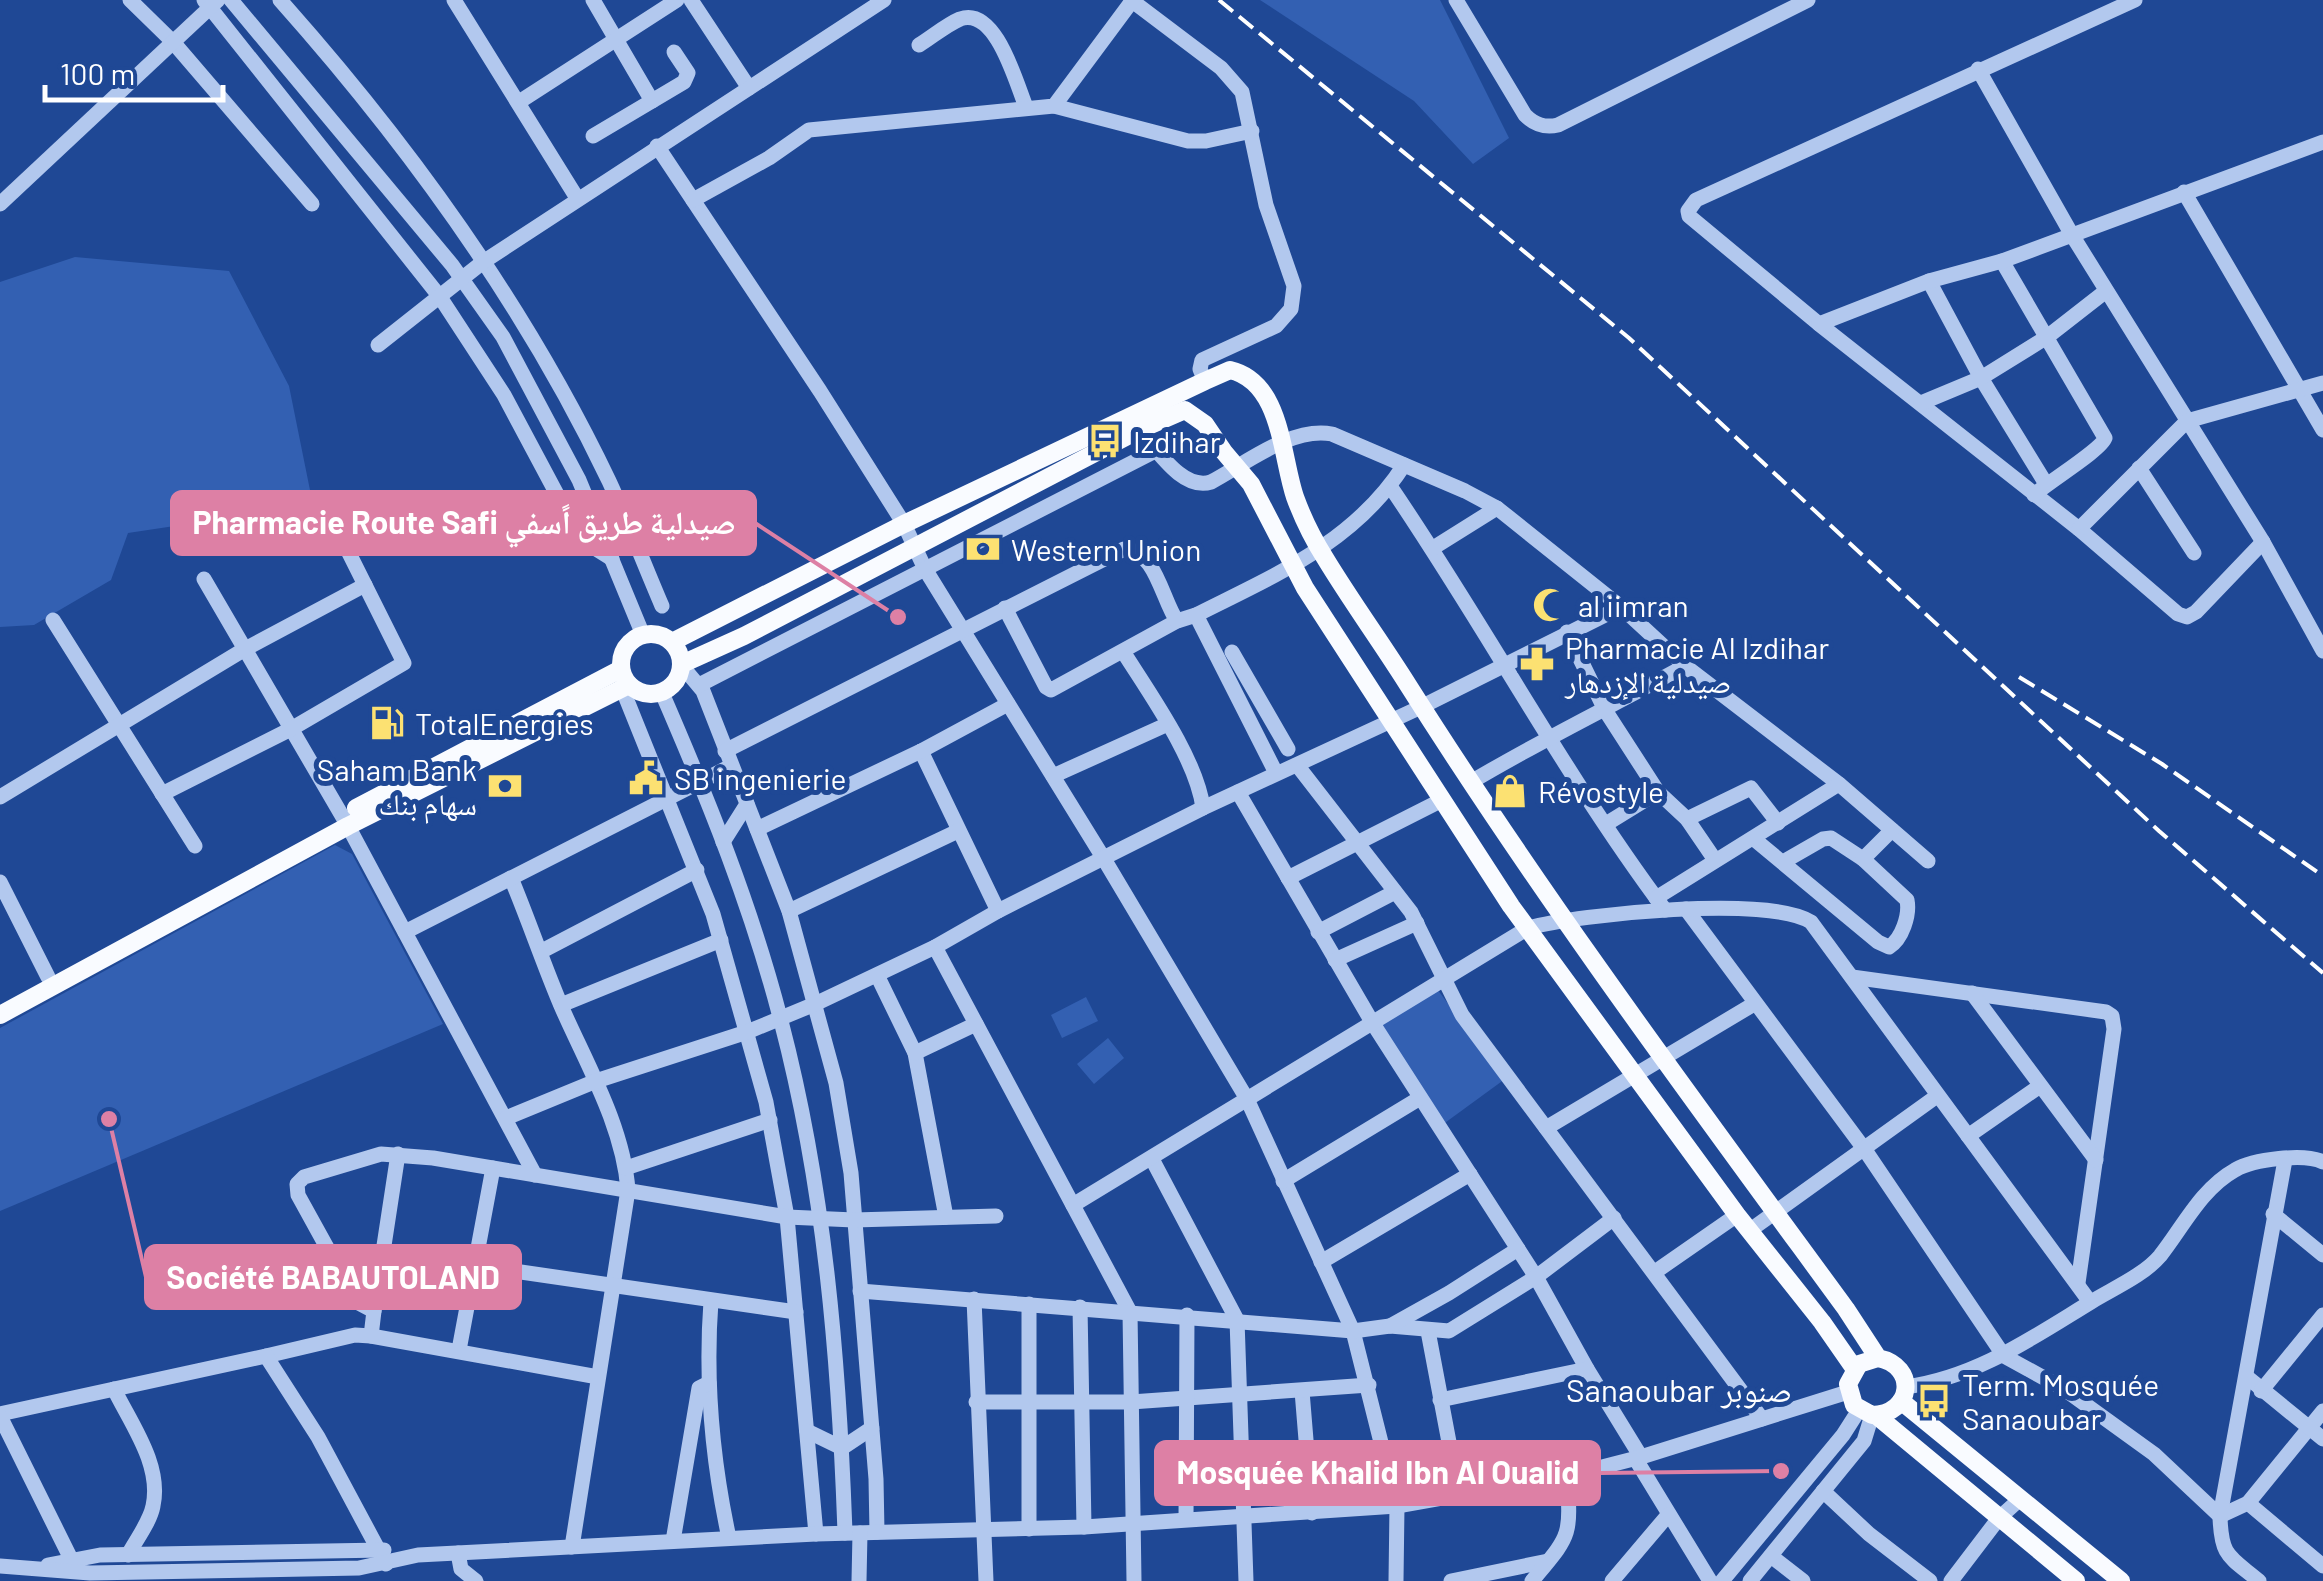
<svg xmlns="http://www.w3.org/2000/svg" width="2323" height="1581" font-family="Barlow,'Noto Naskh Arabic',sans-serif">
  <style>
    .green { fill: #3360b2 }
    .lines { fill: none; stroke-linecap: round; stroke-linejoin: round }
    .minor { stroke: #b2c8ee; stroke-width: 15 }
    .major { stroke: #f9fbff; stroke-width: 18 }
    .rail { stroke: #fff; stroke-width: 4; stroke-dasharray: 18 8; stroke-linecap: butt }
    .labels { text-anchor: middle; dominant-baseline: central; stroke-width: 10; stroke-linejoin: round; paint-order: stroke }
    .poi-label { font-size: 30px; fill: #fff; stroke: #1f4895; text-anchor: start }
    .neighbourhood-label { font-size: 32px; fill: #fff; stroke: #1f4895 }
    .leader { fill: none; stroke: #dd80a5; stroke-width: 4 }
    .callout-dot { fill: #dd80a5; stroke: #1f4895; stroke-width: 4 }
    .callout { fill: #dd80a5; stroke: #dd80a5; stroke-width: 4 }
    .callout-label { font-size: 32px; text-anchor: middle; font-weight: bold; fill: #fff }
  </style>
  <rect width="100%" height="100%" fill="#1f4895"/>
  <g class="green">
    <path d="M1260,0H1440L1509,138L1473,164L1414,101Z"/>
    <path d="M75,257L229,271L289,386L313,505L128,533L111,580L34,625L0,627V282Z"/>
    <path d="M335,845L352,854L443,1024L0,1211V1028Z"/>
    <path d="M1437,989L1505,1079L1442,1125L1376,1021Z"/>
    <path d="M1086,997L1098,1021L1062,1038L1051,1015Z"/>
    <path d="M1108,1038L1124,1058L1094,1084L1077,1064Z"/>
  </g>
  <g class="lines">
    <g class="minor">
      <path d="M130,0L173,42L312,204"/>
      <path d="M204,0L440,297L504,395L576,530L588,544L612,559"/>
      <path d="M231,0L452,265L503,337L579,480L643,635"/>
      <path d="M280,0C409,145 525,305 609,481C628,522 644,564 662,606"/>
      <path d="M454,0L577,198"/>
      <path d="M593,0L652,101"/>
      <path d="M691,0L749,88"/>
      <path d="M1131,0L1221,68L1242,92L1266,205L1294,286L1291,309L1276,326L1202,360L1200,369L1205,381"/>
      <path d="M1456,0L1525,115C1535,125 1545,128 1558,125L1808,0"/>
      <path d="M2135,0L1696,200L1688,211L1689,216L1819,324L2079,529L2178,614L2187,617L2196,612L2263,542"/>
      <path d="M919,45C932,37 946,25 960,19C996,6 1016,83 1026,107"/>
      <path d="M1978,69L2072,235L2263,542L2323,651"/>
      <path d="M519,102L677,0"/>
      <path d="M1054,106L1188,141H1206L1252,131"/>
      <path d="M593,136L684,82L688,73L674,52"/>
      <path d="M657,146L820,391L904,524L925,569L1104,859L1247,1099L1353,1331L1397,1506L1396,1581"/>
      <path d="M2184,192L2323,430"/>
      <path d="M693,200L769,158L809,130L1054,106L1132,1"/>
      <path d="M0,204L218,0"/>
      <path d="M2002,261L2105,438C2101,450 2048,482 2034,495"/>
      <path d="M1929,281L1981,378L2046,484"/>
      <path d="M1819,324L1929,281L2002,261L2323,142"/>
      <path d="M378,345L483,262L884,0"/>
      <path d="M1921,403L1981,378L2047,337L2106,291"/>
      <path d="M1139,430C1157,449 1182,491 1211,482C1245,464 1292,426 1332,434L1465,491L1497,508L1621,607L1685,666L1839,784L1928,861"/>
      <path d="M2139,468L2194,553"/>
      <path d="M1390,486C1485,625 1564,775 1665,910"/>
      <path d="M2079,529L2187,421L2323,383"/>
      <path d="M1433,548L1497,508"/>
      <path d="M204,579L348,826L535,1175"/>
      <path d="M1005,608L1046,687L1051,690L1177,621L1196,615C1275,575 1354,543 1404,465"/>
      <path d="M1196,615L1276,773"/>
      <path d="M53,620L195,846"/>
      <path d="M1567,632L1605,710L1658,792L1687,819L1715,860"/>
      <path d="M1232,652L1288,749"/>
      <path d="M1124,653C1150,694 1197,760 1203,808"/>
      <path d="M682,666L703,691L789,911L836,1083L851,1173L876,1479L877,1532"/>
      <path d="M699,685L1157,450"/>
      <path d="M622,688L713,914L766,1102L787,1217L816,1534"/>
      <path d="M662,693C708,799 752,908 781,1021C825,1189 839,1361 845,1533"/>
      <path d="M725,751L1124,549C1156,550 1162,600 1177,621"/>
      <path d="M921,751L998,911"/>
      <path d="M1297,765L1411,912L1462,1015L1762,1419"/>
      <path d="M1053,776L1168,724"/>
      <path d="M1471,782C1541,740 1614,705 1685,666"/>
      <path d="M1238,792L1372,1022L1536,1277L1587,1369L1641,1457"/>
      <path d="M162,794L291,729L404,663L337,529"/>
      <path d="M0,797L245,649L365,585"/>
      <path d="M1687,819L1751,788L1778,823"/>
      <path d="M1606,824L1658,792"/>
      <path d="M757,829L921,751L1008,704"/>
      <path d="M1754,839L1878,942L1889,947C1902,939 1910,915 1907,900L1863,859L1831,838L1823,839L1783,862"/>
      <path d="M723,842L747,804"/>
      <path d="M1863,859L1892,830"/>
      <path d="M511,878C529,921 544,966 562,1008C587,1065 623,1126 628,1190L572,1547"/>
      <path d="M1288,878L1442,800"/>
      <path d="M0,882L48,977"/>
      <path d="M1656,898L1839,784"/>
      <path d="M1686,909L1865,1150L2004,1356L2064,1389L2154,1454L2220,1516L2248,1503L2323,1411"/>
      <path d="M789,911L958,831"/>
      <path d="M405,932L731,766"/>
      <path d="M1318,932L1395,892"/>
      <path d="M935,947L1130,1312L1134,1581"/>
      <path d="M542,951L697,870"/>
      <path d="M1335,960L1417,923"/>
      <path d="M877,975L915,1053L946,1217"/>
      <path d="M1852,977L2106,1012L2112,1016L2114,1029L2078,1283"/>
      <path d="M1972,993L2096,1160"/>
      <path d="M561,1005L721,940"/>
      <path d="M915,1053L976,1024"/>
      <path d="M506,1118L596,1081L747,1032L815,1004L935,947L998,911L1203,808L1421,707L1621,607"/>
      <path d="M1546,1128L1754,1004"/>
      <path d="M1968,1136L2040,1086"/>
      <path d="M1152,1159L1237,1320L1246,1581"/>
      <path d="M626,1168L770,1120"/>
      <path d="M1283,1181L1420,1098"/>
      <path d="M1073,1205L1528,928C1579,914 1770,895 1811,922L2090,1302"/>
      <path d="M2273,1214L2323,1255"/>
      <path d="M1749,1231L1937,1096"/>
      <path d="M1321,1262L1470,1174"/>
      <path d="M473,1265L796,1312"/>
      <path d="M1655,1272L1737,1215"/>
      <path d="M860,1291L1353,1331L1390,1326L1449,1331L1536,1277L1614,1218"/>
      <path d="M974,1299L986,1581"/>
      <path d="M711,1301C705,1381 712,1459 729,1538"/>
      <path d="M1029,1304V1529"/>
      <path d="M1080,1307L1084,1527"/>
      <path d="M374,1311L398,1154"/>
      <path d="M1390,1326L1449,1293L1518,1249"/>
      <path d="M1428,1331L1459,1495"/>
      <path d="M371,1336L374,1311L357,1302L298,1195L297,1184L304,1177L381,1154L433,1158L787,1217L854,1220L996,1216"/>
      <path d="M459,1350L493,1168"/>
      <path d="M266,1356L355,1335L371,1336L598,1377"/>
      <path d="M2247,1377L2323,1439"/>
      <path d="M1905,1387C1975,1378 2032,1338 2091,1302C2112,1289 2144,1275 2160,1256C2183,1227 2201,1189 2235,1170C2253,1159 2305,1153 2323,1162"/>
      <path d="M114,1389C131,1424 162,1465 153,1506C150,1522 136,1540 128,1555"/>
      <path d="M1302,1391L1312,1513"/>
      <path d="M2261,1391L2323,1315"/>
      <path d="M1440,1400L1587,1369"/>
      <path d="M976,1402H1131L1369,1385"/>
      <path d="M0,1414L266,1356L318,1437L386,1564"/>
      <path d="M0,1416L74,1565"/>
      <path d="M807,1431L842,1448L872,1428"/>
      <path d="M1635,1458L1710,1581"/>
      <path d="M1823,1491L1869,1534L1930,1581"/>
      <path d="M2248,1503L2323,1566"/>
      <path d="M1186,1519L1187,1315"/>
      <path d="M673,1541L699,1388L709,1383"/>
      <path d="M458,1553L461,1569L476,1581"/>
      <path d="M1771,1556L1803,1581"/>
      <path d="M48,1565L100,1555L384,1550"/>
      <path d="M0,1566L90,1573L359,1568L418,1555L816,1534L1084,1527L1397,1506L1567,1476L1641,1457L1848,1392"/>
      <path d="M859,1581L860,1533"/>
      <path d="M1451,1581L1548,1561"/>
      <path d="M1532,1581C1571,1534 1571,1538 1567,1476"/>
      <path d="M1612,1581L1668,1515"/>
      <path d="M1722,1581L1843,1435L1859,1410"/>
      <path d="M1750,1581L1864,1441L1872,1415"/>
      <path d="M1951,1581L1999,1518L2019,1500"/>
      <path d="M2259,1581C2229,1556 2221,1557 2220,1516L2285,1160"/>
    </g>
    <g class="major">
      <circle cx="651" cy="664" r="30"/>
      <path d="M672,642L904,524L1205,381L1230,370C1282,382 1281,456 1295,497C1303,519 1313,539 1325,558C1351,601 1381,642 1408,685C1544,900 1696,1104 1846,1309L1878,1358C1918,1366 1913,1414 1872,1415L1854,1405L1848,1384L1859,1364L1878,1358"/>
      <path d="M682,664L744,636L1139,430L1185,410L1205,424L1224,452L1251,484L1305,588L1511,906L1737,1215L1822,1322L1854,1368"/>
      <path d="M356,808L621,669"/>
      <path d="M0,1015L348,826L629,685"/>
      <path d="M1901,1401L2121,1581"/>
      <path d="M1877,1416L2076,1581"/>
    </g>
    <g class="rail">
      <path d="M1219,0L1629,338L2159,831L2323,973"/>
      <path d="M2019,677L2162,764L2323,876"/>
    </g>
  </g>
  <defs>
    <g id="bus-bare" transform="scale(2.7)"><path d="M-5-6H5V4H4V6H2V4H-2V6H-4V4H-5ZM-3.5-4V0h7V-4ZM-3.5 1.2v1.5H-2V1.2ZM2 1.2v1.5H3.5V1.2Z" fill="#fce172" stroke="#1f4895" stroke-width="2.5" paint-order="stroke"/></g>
    <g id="bank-bare" transform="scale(2.7)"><path d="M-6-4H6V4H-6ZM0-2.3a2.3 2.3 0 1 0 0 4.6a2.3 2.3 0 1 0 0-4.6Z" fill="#fce172" stroke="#1f4895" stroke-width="2.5" paint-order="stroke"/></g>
    <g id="mosque-bare" transform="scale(2.7)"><path d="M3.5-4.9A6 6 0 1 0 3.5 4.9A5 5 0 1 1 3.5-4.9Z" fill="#fce172" stroke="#1f4895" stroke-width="2.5" paint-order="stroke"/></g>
    <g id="pharmacy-bare" transform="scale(2.7)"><path d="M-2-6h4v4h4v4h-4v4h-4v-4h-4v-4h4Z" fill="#fce172" stroke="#1f4895" stroke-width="2.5" paint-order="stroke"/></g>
    <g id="fuel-bare" transform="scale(2.7)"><path d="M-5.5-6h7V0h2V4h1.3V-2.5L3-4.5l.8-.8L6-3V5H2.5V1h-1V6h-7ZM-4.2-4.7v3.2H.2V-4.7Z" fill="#fce172" stroke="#1f4895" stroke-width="2.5" paint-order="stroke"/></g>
    <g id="civic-bare" transform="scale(2.7)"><path d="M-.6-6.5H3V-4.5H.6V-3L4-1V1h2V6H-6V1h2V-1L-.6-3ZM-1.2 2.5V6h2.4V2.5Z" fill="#fce172" stroke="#1f4895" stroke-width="2.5" paint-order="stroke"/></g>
    <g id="shop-bare" transform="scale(2.7)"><path d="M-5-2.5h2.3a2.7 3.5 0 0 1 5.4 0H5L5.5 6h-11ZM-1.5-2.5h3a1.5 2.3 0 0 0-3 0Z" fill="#fce172" stroke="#1f4895" stroke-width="2.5" paint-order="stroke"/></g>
  </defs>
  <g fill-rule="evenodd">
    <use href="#bus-bare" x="1105" y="441"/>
    <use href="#bank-bare" x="983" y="549"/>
    <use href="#mosque-bare" x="1550" y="605"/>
    <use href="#pharmacy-bare" x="1537" y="664"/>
    <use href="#fuel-bare" x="387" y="723"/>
    <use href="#civic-bare" x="646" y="778"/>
    <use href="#bank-bare" x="505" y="786"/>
    <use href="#shop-bare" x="1510" y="791"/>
    <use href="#bus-bare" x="1934" y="1401"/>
  </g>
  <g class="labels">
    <g class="poi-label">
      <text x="1133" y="441">Izdihar</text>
      <text x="1011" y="549">Western Union</text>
      <text x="1578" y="605">al iimran</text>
      <text x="1565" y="647">Pharmacie Al Izdihar<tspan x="1565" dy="34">صيدلية الإزدهار</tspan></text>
      <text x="415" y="723">TotalEnergies</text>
      <text x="477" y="769" text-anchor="end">Saham Bank<tspan x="477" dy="34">سهام بنك</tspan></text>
      <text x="674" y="778">SB ingenierie</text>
      <text x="1538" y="791">Révostyle</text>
      <text x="1962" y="1384">Term. Mosquée<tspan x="1962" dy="34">Sanaoubar</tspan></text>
    </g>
    <g class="neighbourhood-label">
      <text x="1679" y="1389">Sanaoubar صنوبر</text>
    </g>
  </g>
  <path class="leader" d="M898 617L755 523M109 1119L146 1277M1781 1471L1599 1473"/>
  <g class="callout-dot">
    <circle cx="898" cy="617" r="10"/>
    <circle cx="109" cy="1119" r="10"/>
    <circle cx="1781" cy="1471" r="10"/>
  </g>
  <g class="callout">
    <rect x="172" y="492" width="583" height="62" rx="10"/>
    <rect x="146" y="1246" width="374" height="62" rx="10"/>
    <rect x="1156" y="1442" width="443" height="62" rx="10"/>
  </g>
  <g class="callout-label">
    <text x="464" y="534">Pharmacie Route Safi صيدلية طريق اًسفي</text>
    <text x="333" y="1289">Société BABAUTOLAND</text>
    <text x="1378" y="1484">Mosquée Khalid Ibn Al Oualid</text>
  </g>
  <path d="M45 85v15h178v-15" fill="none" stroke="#ffffff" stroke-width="5"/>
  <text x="60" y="85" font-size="30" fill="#ffffff" stroke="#1f4895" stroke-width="8" paint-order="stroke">100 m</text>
</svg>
